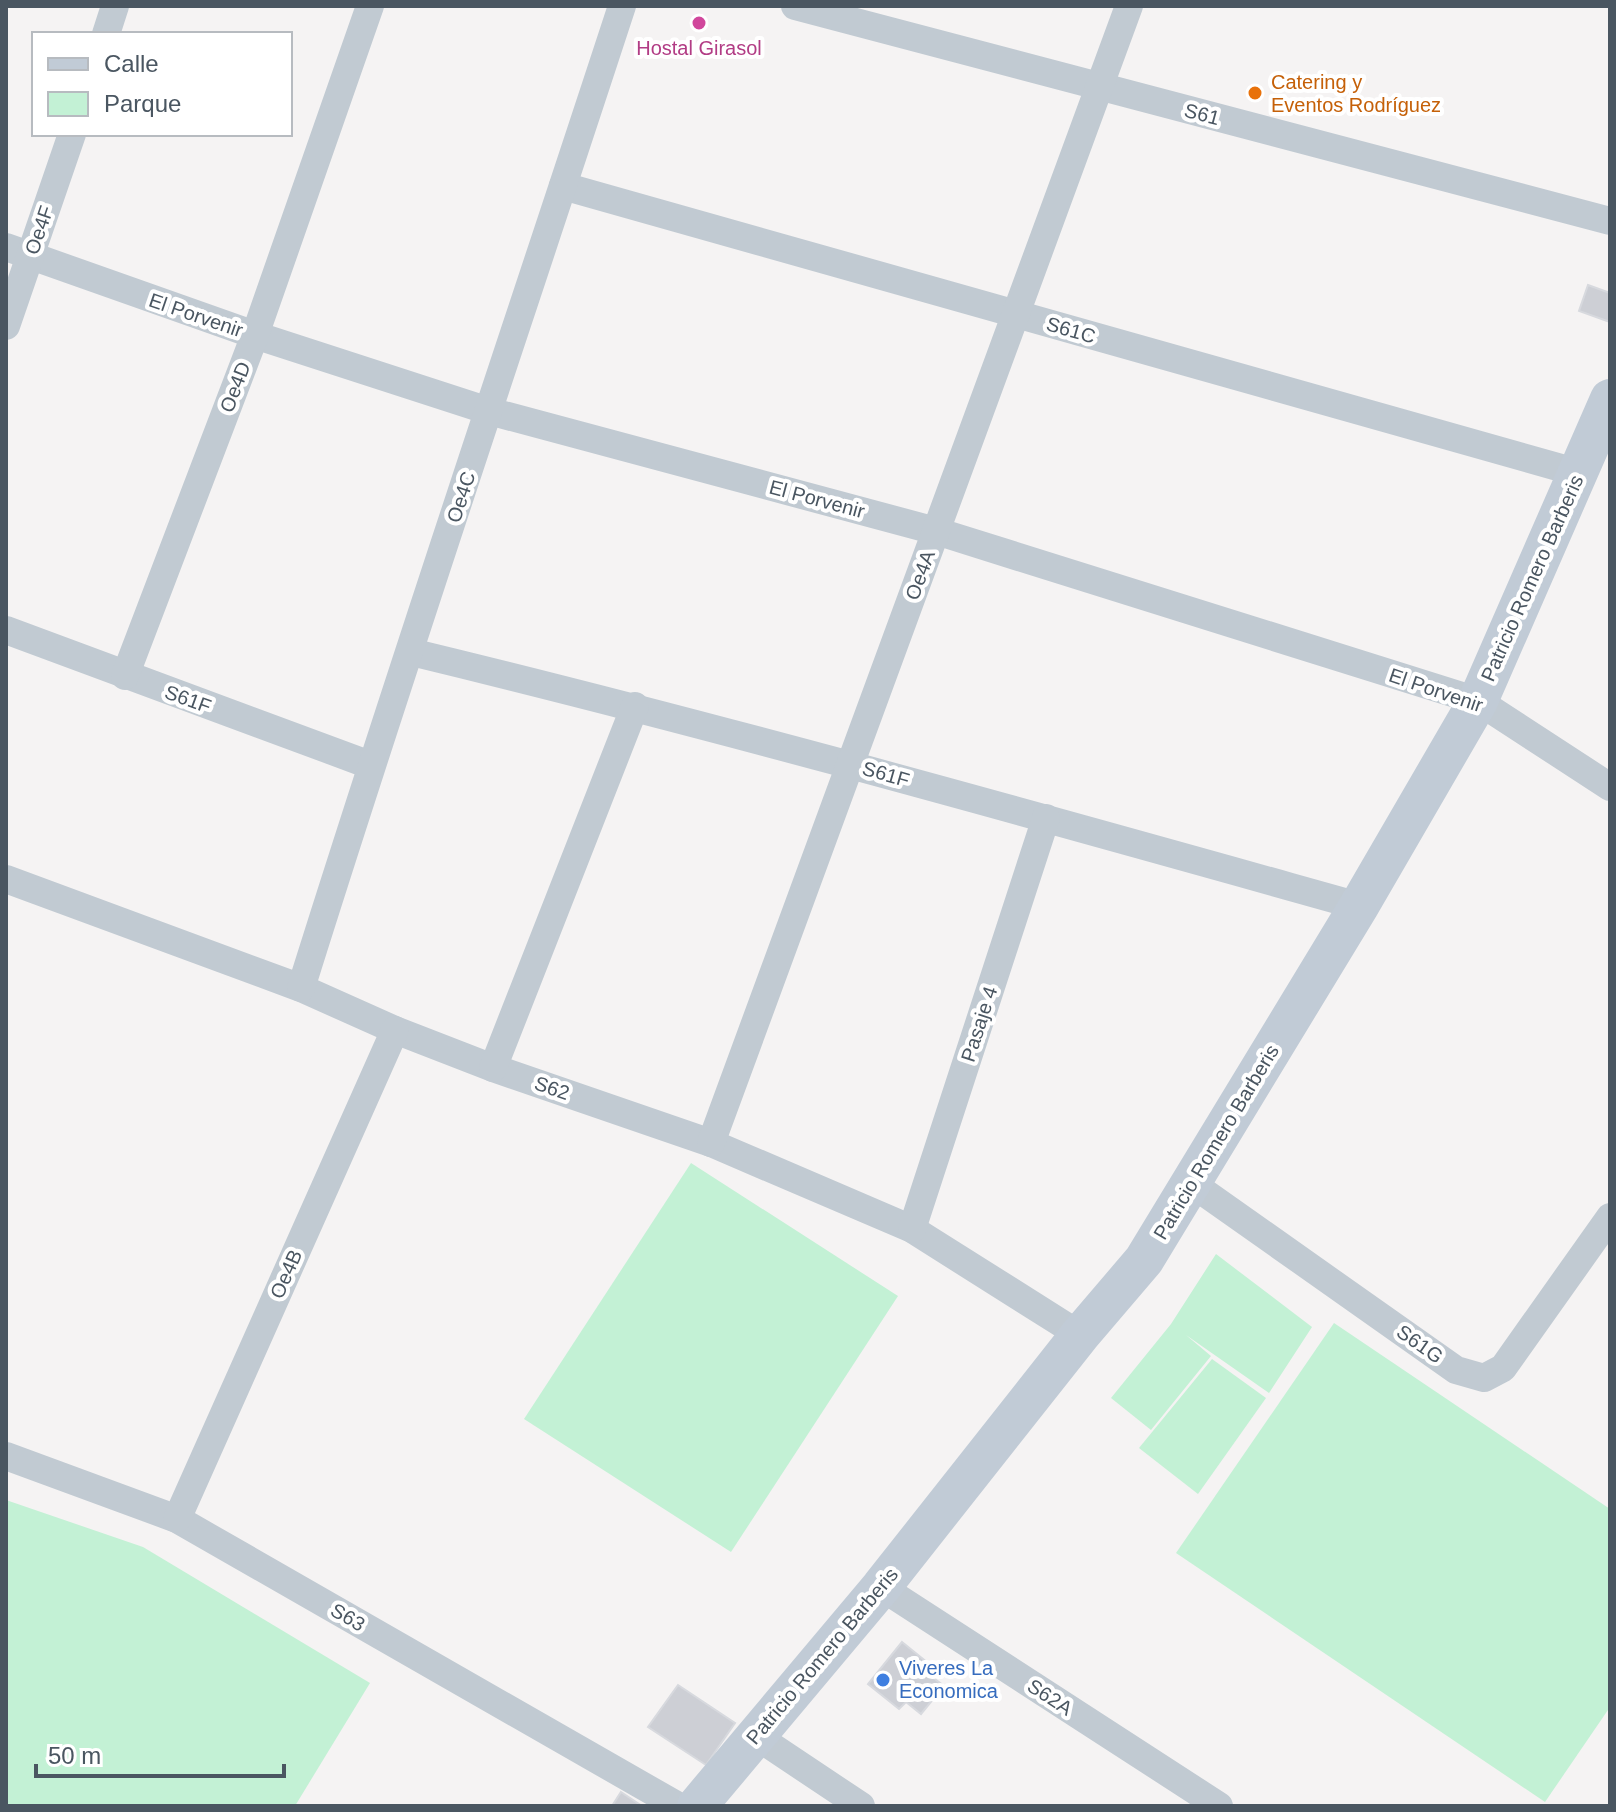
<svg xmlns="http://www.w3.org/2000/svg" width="1616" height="1812" font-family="Helvetica,sans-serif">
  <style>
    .green { fill: #c3f1d5 }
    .building { fill: #cdcfd5; stroke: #d7d9de; stroke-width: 2 }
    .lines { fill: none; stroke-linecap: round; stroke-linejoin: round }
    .street { stroke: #c1cad2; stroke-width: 28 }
    .secondary { stroke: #c1cbd6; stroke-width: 40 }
    .hotel-dot { fill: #d1479c; stroke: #fff; stroke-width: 3 }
    .food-dot { fill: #e8710a; stroke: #fff; stroke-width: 3 }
    .shop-dot { fill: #3f7fe0; stroke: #fff; stroke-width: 3 }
    .labels { text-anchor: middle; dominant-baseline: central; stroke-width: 8; stroke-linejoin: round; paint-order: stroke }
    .hotel-label { font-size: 20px; fill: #b23c85; stroke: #fff }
    .food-label { font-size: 20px; fill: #c56008; stroke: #fff; text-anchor: start }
    .street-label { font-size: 20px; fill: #4a5661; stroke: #fff }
    .shop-label { font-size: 20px; fill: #366cbe; stroke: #fff; text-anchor: start }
  </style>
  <rect width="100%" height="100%" fill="#f5f3f3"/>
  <g class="green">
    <path d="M691,1163L898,1296L731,1552L524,1419Z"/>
    <path d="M1216,1254L1312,1327L1269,1393L1186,1335L1211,1356L1151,1430L1111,1398L1171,1324Z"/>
    <path d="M1334,1323L1610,1509V1707L1545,1802L1176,1553Z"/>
    <path d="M1212,1359L1266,1398L1198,1494L1139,1448Z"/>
    <path d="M6,1500L143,1547L370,1683L295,1806H6Z"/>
  </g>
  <g class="building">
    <path d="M1588,285L1610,293V322L1579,311Z"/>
    <path d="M902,1642L933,1667L927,1673L944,1686L921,1714L906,1702L899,1709L868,1684Z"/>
    <path d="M678,1685L735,1723L706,1765L648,1727Z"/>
    <path d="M621,1792L642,1806H612Z"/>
  </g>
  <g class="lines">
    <g class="street">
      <path d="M795,6L1610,221"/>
      <path d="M106,34L115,6"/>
      <path d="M563,186L1579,473"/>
      <path d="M6,247L255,335L489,411L936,531L1478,701L1610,787"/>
      <path d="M6,326L72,134"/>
      <path d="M6,630L370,765"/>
      <path d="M411,652C729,729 1044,818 1359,906"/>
      <path d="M125,676L255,335L370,6"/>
      <path d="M6,879L301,988L395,1030L493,1068L711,1143L912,1229L1080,1335"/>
      <path d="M301,988C404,659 515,333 622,6"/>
      <path d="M493,1068L635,706"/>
      <path d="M711,1143L1129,6"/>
      <path d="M1191,1183L1456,1370L1484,1378L1503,1368L1610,1217"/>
      <path d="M912,1229L1046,818"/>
      <path d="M6,1456L177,1519L678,1806"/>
      <path d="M177,1519L395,1030"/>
      <path d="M881,1587L1219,1806"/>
      <path d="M756,1736L861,1806"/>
    </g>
    <path class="secondary" d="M697,1806L881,1587L1080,1335L1144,1260L1359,906L1478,701L1610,399"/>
  </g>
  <circle class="hotel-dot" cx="699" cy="23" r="8"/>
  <circle class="food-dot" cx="1255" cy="93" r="8"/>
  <circle class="shop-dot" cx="883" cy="1680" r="8"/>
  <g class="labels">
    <g class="hotel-label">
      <text x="699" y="48">Hostal Girasol</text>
    </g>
    <g class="food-label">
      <text x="1271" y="82">Catering y<tspan x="1271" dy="23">Eventos Rodríguez</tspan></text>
    </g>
    <g class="street-label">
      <text transform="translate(1202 114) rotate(15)">S61</text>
      <text transform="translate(39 230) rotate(-71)">Oe4F</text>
      <text transform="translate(196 315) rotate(19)">El Porvenir</text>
      <text transform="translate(1071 330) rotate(16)">S61C</text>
      <text transform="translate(235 387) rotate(-69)">Oe4D</text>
      <text transform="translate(461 497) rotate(-72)">Oe4C</text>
      <text transform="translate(817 499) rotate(15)">El Porvenir</text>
      <text transform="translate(920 575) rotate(-70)">Oe4A</text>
      <text transform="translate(1532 578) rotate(-66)">Patricio Romero Barberis</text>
      <text transform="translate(1436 690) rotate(19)">El Porvenir</text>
      <text transform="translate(188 699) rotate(20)">S61F</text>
      <text transform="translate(886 774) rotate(16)">S61F</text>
      <text transform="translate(979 1024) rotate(-72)">Pasaje 4</text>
      <text transform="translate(552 1088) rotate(19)">S62</text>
      <text transform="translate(1216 1142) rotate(-59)">Patricio Romero Barberis</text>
      <text transform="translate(286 1274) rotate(-66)">Oe4B</text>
      <text transform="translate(1420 1344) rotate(35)">S61G</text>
      <text transform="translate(348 1617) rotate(30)">S63</text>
      <text transform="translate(822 1656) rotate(-50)">Patricio Romero Barberis</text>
      <text transform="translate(1050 1697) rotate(33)">S62A</text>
    </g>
    <g class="shop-label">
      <text x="899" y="1668">Viveres La<tspan x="899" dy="23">Economica</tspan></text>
    </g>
  </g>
  <rect width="1616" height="1812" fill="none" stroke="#4a5661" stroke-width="16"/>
  <rect x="32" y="32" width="260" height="104" fill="#ffffff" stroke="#b7bbc0" stroke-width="2"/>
  <rect x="48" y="58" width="40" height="12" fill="#c1cbd6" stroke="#b7bbc0" stroke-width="2"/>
  <text x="104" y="72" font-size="24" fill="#4a5661">Calle</text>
  <rect x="48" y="92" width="40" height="24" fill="#c3f1d5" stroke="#b7bbc0" stroke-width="2"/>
  <text x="104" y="112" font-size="24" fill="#4a5661">Parque</text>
  <path d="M36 1764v12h248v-12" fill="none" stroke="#4a5661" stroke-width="4"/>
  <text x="48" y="1764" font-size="24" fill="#4a5661" stroke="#ffffff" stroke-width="6" paint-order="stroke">50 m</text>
</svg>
